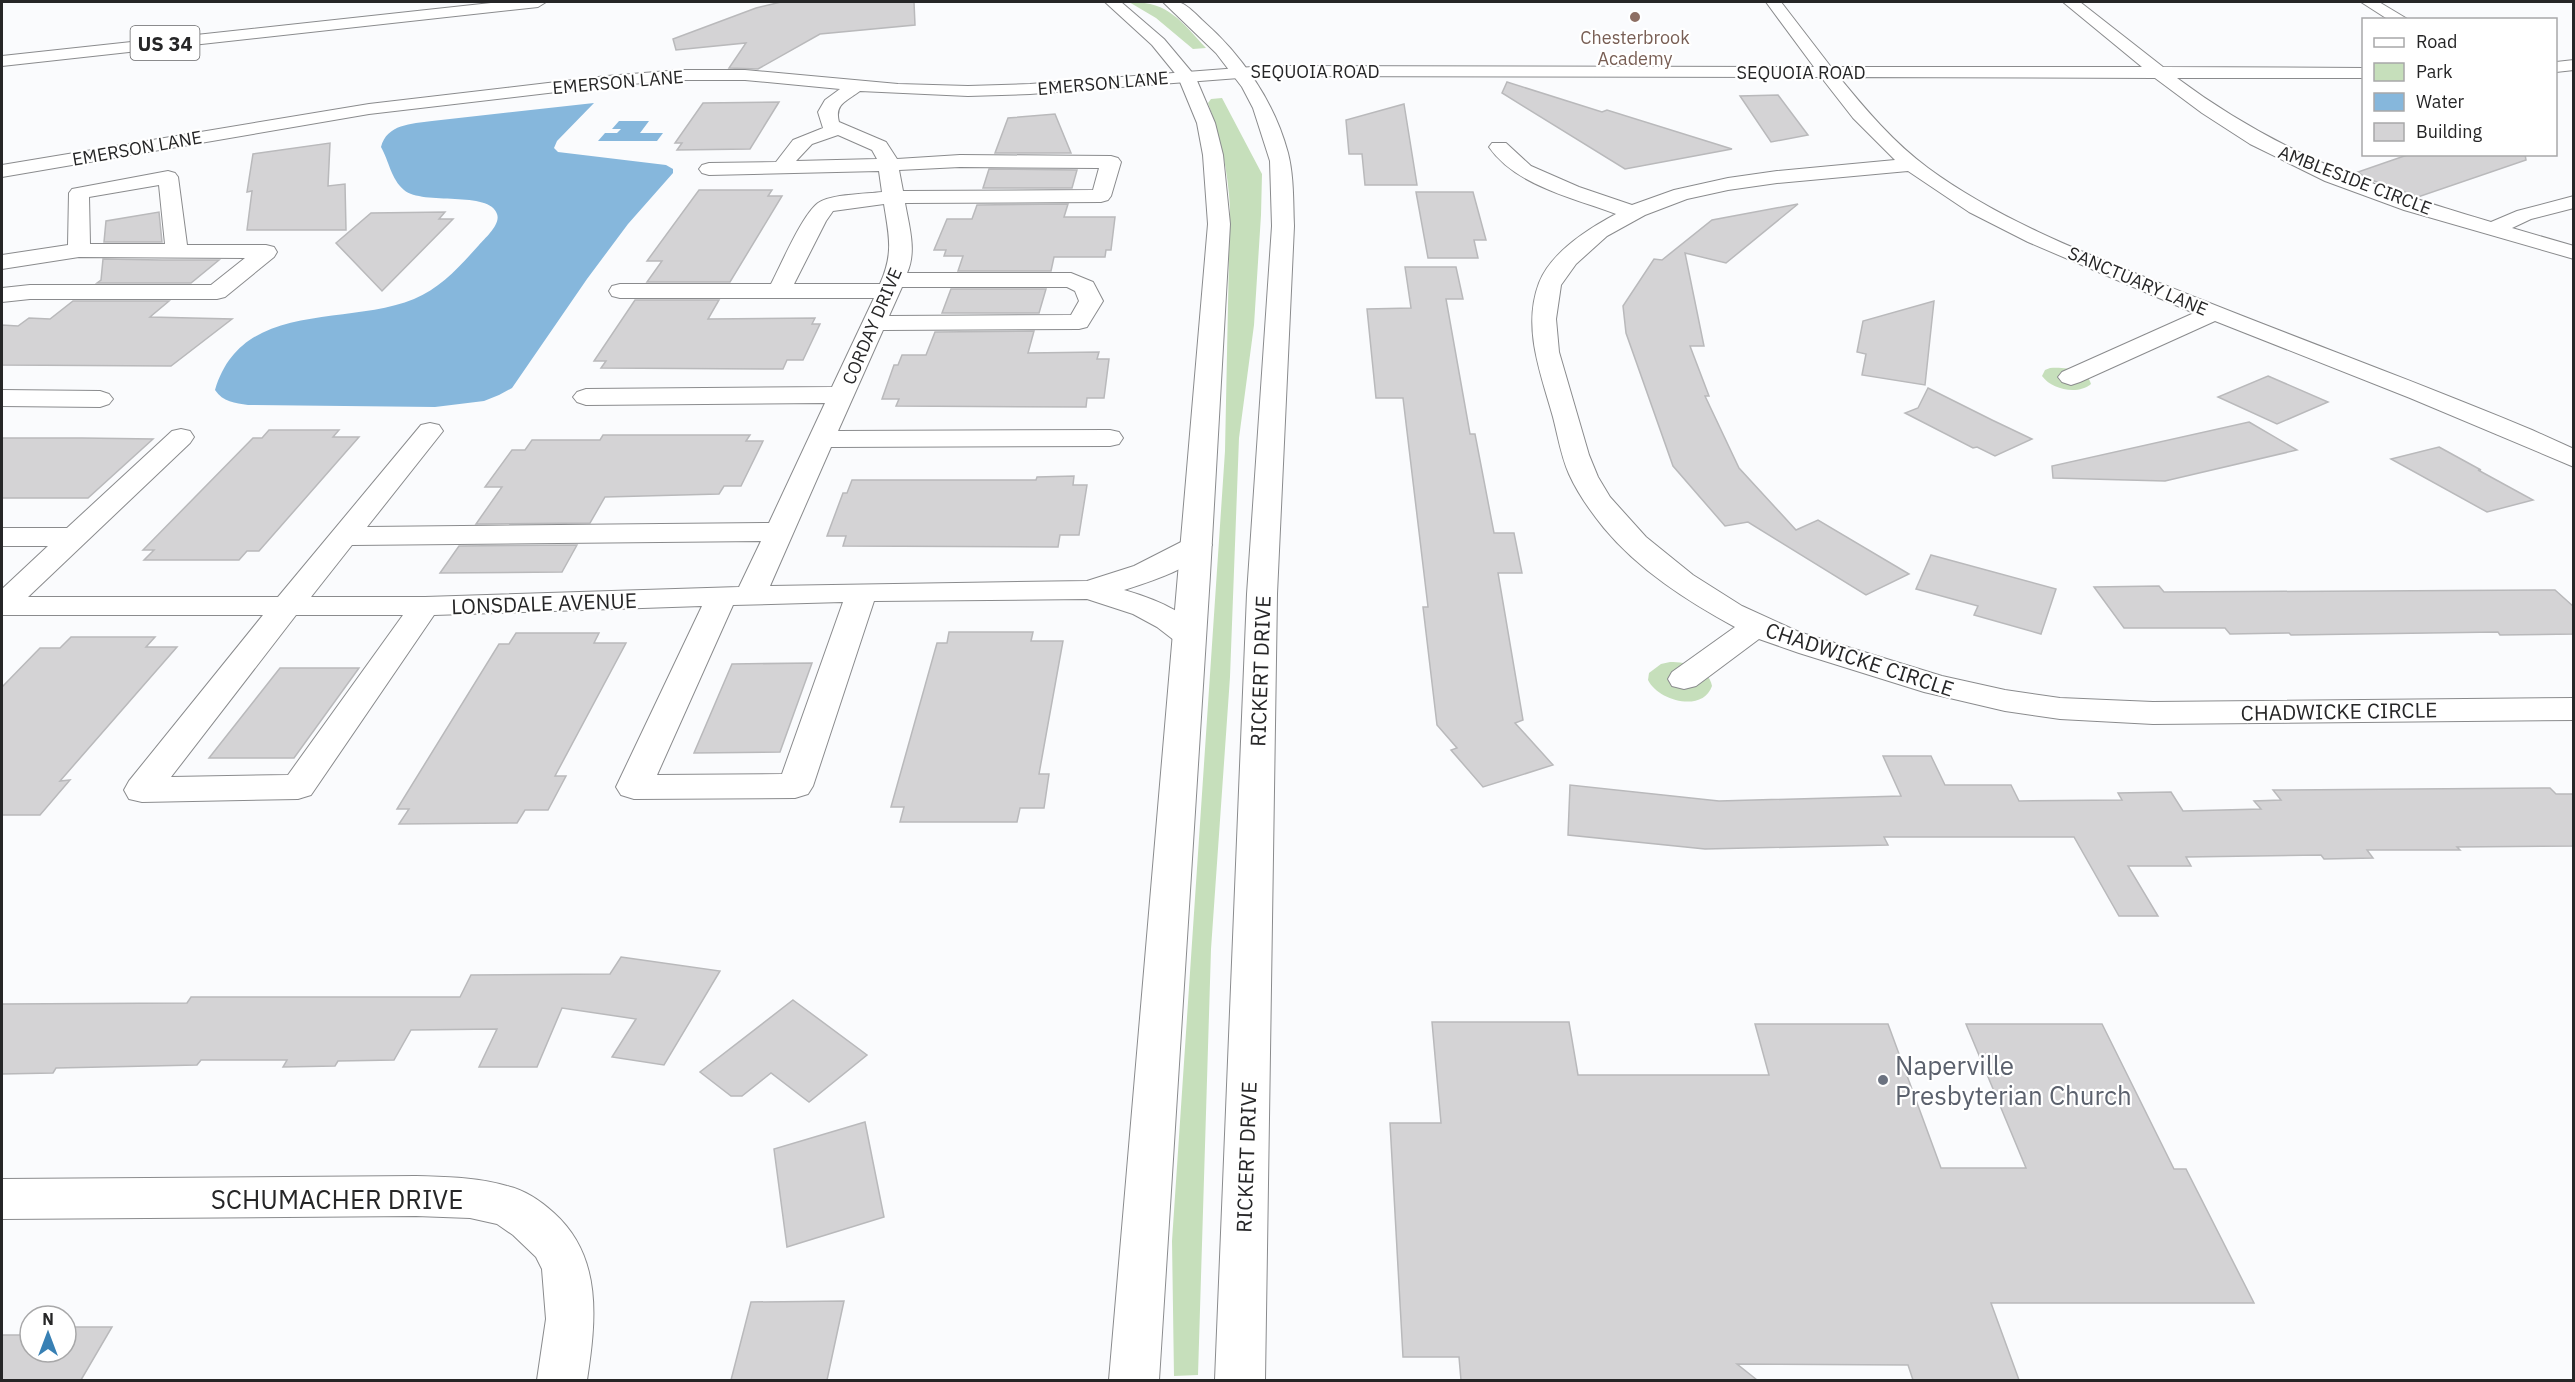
<svg xmlns="http://www.w3.org/2000/svg" width="2575" height="1382" font-family="'IBM Plex Sans',sans-serif">
  <style>
    .green { fill: #c6dfbb }
    .water { fill: #86b7dc }
    .building { fill: #d4d3d5; stroke: #b9b9bb; stroke-width: 1.5 }
    .lines { fill: none; stroke-linecap: round; stroke-linejoin: round }
    .minor-casing { stroke: #8a8b8d; stroke-width: 2 }
    .tertiary-casing { stroke: #8a8b8d; stroke-width: 2 }
    .primary-casing { stroke: #8a8b8d; stroke-width: 2 }
    .minor { fill: #fff; fill-rule: evenodd }
    .tertiary { fill: #fff; fill-rule: evenodd }
    .primary { fill: #fff; fill-rule: evenodd }
    .education-dot { fill: #8d6e63; stroke: #fff; stroke-width: 2 }
    .worship-dot { fill: #6b7280; stroke: #fff; stroke-width: 2 }
    .labels { text-anchor: middle; dominant-baseline: central; stroke-width: 4.5; stroke-linejoin: round; paint-order: stroke }
    .far-education-label { font-size: 18px; fill: #785e54; stroke: #fff }
    .far-street-label { font-size: 18px; fill: #262627; stroke: #fff }
    .shield { fill: #fff; stroke: #676768; stroke-width: 1.5 }
    .shield-label { font-size: 20px; font-weight: bold; fill: #262627 }
    .street-label { font-size: 21px; fill: #262627; stroke: #fff }
    .near-worship-label { font-size: 26px; fill: #5b616d; stroke: #fff; text-anchor: start }
    .near-street-label { font-size: 26px; fill: #262627; stroke: #fff }
  </style>
  <rect width="100%" height="100%" fill="#fafbfd"/>
  <g class="green">
    <path d="M1129,2C1168,1 1181,21 1206,48L1193,49L1156,18Z"/>
    <path d="M1222,98L1262,174L1261,215L1254,325L1239,438L1230,677L1211,949L1198,1375L1174,1376L1172,1241L1225,451L1230,208C1228,171 1221,138 1208,103L1211,99Z"/>
    <path d="M2050,368C2064,367 2087,369 2091,384C2078,395 2052,390 2042,376L2045,370Z"/>
    <path d="M1670,662C1687,662 1708,667 1712,686C1703,713 1658,701 1648,680L1649,673L1661,664Z"/>
  </g>
  <g class="water">
    <path d="M594,103L557,141L554,148L558,152L666,165L673,169V173L628,224L587,279L512,388L499,395L484,401L435,407L248,405C235,403 223,402 215,390C242,299 346,327 414,299C441,288 460,266 479,245C485,238 501,224 497,214C490,190 423,206 404,190C391,179 389,161 381,147C387,124 411,124 432,121Z"/>
    <path d="M619,121H649L640,133H663L657,141H598L605,133H617L621,129H612Z"/>
  </g>
  <g class="building">
    <path d="M781,2H914L915,25L820,34L758,69L729,68L746,43L676,50L673,39L756,8Z"/>
    <path d="M1507,82L1602,112L1607,110L1732,149L1625,169L1502,93Z"/>
    <path d="M1778,95L1808,135L1771,142L1740,96Z"/>
    <path d="M779,102L750,149L677,150L682,143H675L703,103Z"/>
    <path d="M1404,104L1417,185H1365L1362,154H1349L1346,120Z"/>
    <path d="M1055,114L1071,153H995L1008,118Z"/>
    <path d="M330,143L328,186L345,184L346,230H247L252,191L247,192L253,154Z"/>
    <path d="M2410,154H2525L2526,160L2418,197L2366,178L2358,172Z"/>
    <path d="M989,169L1077,170L1072,188H983Z"/>
    <path d="M699,190H772L768,196H782L730,282H647L662,261H647Z"/>
    <path d="M1416,192H1473L1486,240H1474L1478,258H1428Z"/>
    <path d="M1068,204L1064,217H1115L1111,250H1106L1105,257H1054L1051,271H958L963,256H944L946,250H934L947,219H972L977,205Z"/>
    <path d="M1798,204L1726,263L1685,253L1704,346H1690L1709,396H1705L1739,468L1796,530L1818,520L1909,574L1866,595L1748,522L1725,526L1673,466L1626,333L1623,306L1654,259L1662,260L1712,220Z"/>
    <path d="M159,212L162,242H104L106,221Z"/>
    <path d="M445,212L439,219H453L382,291L336,243L371,213Z"/>
    <path d="M103,259L162,260H219L191,283H97L101,280Z"/>
    <path d="M1405,267H1456L1463,299H1446L1470,434H1475L1494,533H1514L1522,573H1498L1523,720L1515,723L1553,765L1483,787L1451,750L1457,748L1437,725L1423,607H1428L1403,398H1376L1367,309L1411,308Z"/>
    <path d="M951,289H1046L1039,313H942Z"/>
    <path d="M635,300H719L708,319L815,318L812,324H820L803,360H787L783,369L601,368L606,361H594Z"/>
    <path d="M73,301H169L150,317L232,319L171,366L2,365V325L18,326L29,318L50,319Z"/>
    <path d="M1934,301L1925,385L1862,375L1866,354L1857,352L1863,321Z"/>
    <path d="M1034,331L1028,353L1099,352L1097,359H1109L1104,398H1087L1086,407L896,406L899,399H882L894,365H898L902,355H926L935,332Z"/>
    <path d="M2268,376L2328,402L2277,424L2218,397Z"/>
    <path d="M1928,388L1992,420L2032,439L1995,456L1977,447L1973,448L1905,413L1918,408Z"/>
    <path d="M2249,422L2297,450L2165,481L2053,478L2052,466Z"/>
    <path d="M269,430H339L333,437H359L259,551H247L239,560H144L154,550H143L253,438H262Z"/>
    <path d="M603,435H750L746,441H763L741,486H724L719,494L605,497L590,523L476,524L502,487H485L512,450H525L532,440H600Z"/>
    <path d="M2,438H82L153,439L88,498H2Z"/>
    <path d="M2439,447L2481,470H2478L2533,500L2487,512L2391,459Z"/>
    <path d="M1074,476L1073,485H1087L1079,535H1060L1058,547L843,546L846,536H827L843,493H847L852,480H1036L1037,477Z"/>
    <path d="M577,545L562,572L440,573L459,546Z"/>
    <path d="M1931,555L2056,589L2041,634L1974,615L1978,606L1916,589Z"/>
    <path d="M2159,586L2164,592L2555,590L2574,607V634L2500,635L2498,632L2291,635L2289,633L2230,634L2225,628H2124L2094,587Z"/>
    <path d="M949,632H1033L1031,641H1063L1039,774H1049L1044,808H1020L1017,822H900L904,807H891L937,643H947Z"/>
    <path d="M516,633H599L594,643H626L555,776H566L548,810H525L517,823L399,824L409,809H397L499,644H509Z"/>
    <path d="M71,637H155L146,647H177L60,781L70,780L40,815H2V687L40,648H60Z"/>
    <path d="M812,663L780,752L694,753L732,664Z"/>
    <path d="M280,668H359L294,758H209Z"/>
    <path d="M1883,756H1931L1945,785H2011L2019,801L2122,800L2118,793L2171,792L2183,811L2261,809L2254,801L2281,800L2273,790L2550,788L2556,794H2574V846L2457,847L2460,850H2367L2373,858L2324,859L2321,855L2186,857L2191,866H2128L2158,916H2119L2074,837H1884L1888,845L1705,849L1568,835L1570,785L1719,801L1901,796Z"/>
    <path d="M621,957L720,971L664,1065L612,1057L636,1019L562,1008L537,1067H479L497,1029L411,1030L394,1060L338,1061L335,1066L283,1067L287,1060H201L197,1065L56,1068L53,1073L2,1074V1004L187,1003L191,997H460L471,975L610,974Z"/>
    <path d="M793,1000L867,1055L809,1102L771,1073L742,1096H731L700,1072Z"/>
    <path d="M1432,1022H1569L1578,1075H1769L1755,1024H1888L1941,1168H2026L1966,1024H2102L2174,1169H2186L2254,1303H1991L2019,1380H1913L1908,1365L1737,1364L1757,1380H1461L1459,1357H1403L1390,1123H1441Z"/>
    <path d="M865,1122L884,1217L787,1247L774,1149Z"/>
    <path d="M844,1301L827,1380H731L751,1302Z"/>
    <path d="M66,1327H112L81,1380H2V1335H30V1352H66Z"/>
  </g>
  <g class="lines">
    <g class="minor-casing">
      <g id="minor">
        <path d="M1766,2H1781L1831,67H2142L2063,2H2080L2163,67L2364,68V78H2177C2276,152 2374,188 2491,222L2517,211L2574,196V208L2531,219L2512,228L2574,246V259L2404,210L2325,181L2250,144L2202,113L2155,78L1839,77C1866,110 1894,143 1928,168C2010,228 2109,262 2202,300C2312,344 2423,384 2532,430L2574,449V467L2410,398L2215,321L2080,382L2071,385L2062,382L2058,377L2062,372L2194,313L2028,242L1969,212L1908,171L1777,183L1728,190L1687,199L1645,215L1607,236L1576,264L1561,285L1556,319L1559,352L1589,455L1598,477L1610,497L1646,537L1693,575L1742,606L1799,632L1942,676L2005,690L2060,698L2153,702L2574,698V720L2153,724L2060,719L2005,711L1924,692L1799,653L1759,639L1696,686L1684,689L1672,686L1668,679L1672,672L1735,627C1687,601 1639,570 1604,528C1591,512 1578,494 1569,474C1561,456 1558,436 1553,417C1541,374 1522,328 1539,283C1551,252 1588,229 1616,214C1574,198 1516,186 1489,147L1492,143H1506L1531,166L1579,187L1632,205L1674,190L1728,178L1777,171L1895,160L1853,118L1821,77L1265,76L1030,94L968,96L860,91C847,101 834,104 839,122L886,142L897,159L960,155L1111,156L1118,158L1121,162L1111,196L1108,200L1101,202L905,203C909,226 917,251 907,273H1071L1093,282L1103,301L1087,327L1079,329L883,330L838,431L1110,430L1119,432L1123,438L1119,444L1110,446L831,447L770,586L1087,581L1134,566L1187,539L1197,536L1207,539L1212,545C1197,567 1149,582 1124,590C1152,598 1189,612 1206,637L1201,644L1190,647L1179,644L1157,627L1133,614L1087,599L874,601L813,786L808,794L795,798L634,799L621,795L616,787L702,606L434,615L311,795L298,799L142,802L129,799L124,790L129,781L263,615H2V589L48,546H2V528H67L172,431L181,429L190,431L194,437L190,443L28,597H278L421,425L430,423L439,425L443,431L367,527L769,523L825,403L586,405L577,402L573,397L577,392L586,389L832,387L874,298H620L612,296L609,291L612,286L620,284H771C781,265 802,215 818,203C831,194 866,194 882,192L879,171L709,175L702,173L699,169L702,165L709,163L776,162L793,140L823,128L818,112L825,100L840,89L745,80H680L607,86L369,114L2,177V165L369,104L607,76L680,70H745L898,84L968,86L1030,84L1265,66L1814,67ZM838,135L872,150L877,159L796,161L812,144ZM960,167L1099,168L1093,190L903,191L899,170ZM884,204C889,236 894,253 880,284H794L826,221L833,211ZM902,287H1067L1075,291L1079,301L1071,315L889,316ZM761,541L739,587L425,597H311L352,545ZM843,602L782,774L657,775L733,605ZM296,615H403L288,775L171,777Z"/>
        <path d="M2361,2H2379L2409,20H2389Z"/>
        <path d="M2574,60V70L2556,72V62Z"/>
        <path d="M168,171L175,173L178,177L187,245H266L274,247L277,252L274,257L225,297L217,299H30L2,302V288L30,285H211L245,258L79,257L2,269V255L68,245L69,193L72,189ZM159,185L165,244H90L89,197Z"/>
        <path d="M2,390L100,391L109,394L113,399L109,404L100,407L2,406Z"/>
        <path d="M416,1176C447,1177 477,1177 507,1186C525,1190 541,1201 554,1213C603,1257 596,1321 587,1380H537L546,1319L542,1269L536,1257L513,1235L497,1224L470,1218L416,1216L2,1219V1179Z"/>
      </g>
    </g>
    <g class="tertiary-casing">
      <g id="tertiary">
        <path d="M1105,2H1121L1164,39L1195,76L1215,123L1223,155L1230,224L1210,575L1159,1380H1109L1208,224L1203,155L1197,123L1178,77L1152,45Z"/>
        <path d="M1163,2C1168,2 1176,0 1181,3C1188,6 1196,14 1202,20C1242,55 1274,101 1288,153C1294,177 1293,202 1294,226L1277,594L1265,1380H1215L1247,594L1272,226L1270,161L1253,108L1242,87L1216,53Z"/>
      </g>
    </g>
    <g class="primary-casing">
      <path id="primary" d="M500,2H546L538,7L2,66V56Z"/>
    </g>
    <use href="#minor" class="minor"/>
    <use href="#tertiary" class="tertiary"/>
    <use href="#primary" class="primary"/>
  </g>
  <circle class="education-dot" cx="1635" cy="17" r="6"/>
  <circle class="worship-dot" cx="1883" cy="1080" r="6"/>
  <g class="labels">
    <g class="far-education-label">
      <text x="1635" y="37">Chesterbrook<tspan x="1635" dy="21">Academy</tspan></text>
    </g>
    <g class="far-street-label">
      <text x="1315" y="71">SEQUOIA ROAD</text>
      <text x="1801" y="72">SEQUOIA ROAD</text>
      <text transform="translate(618 82) rotate(-5)">EMERSON LANE</text>
      <text transform="translate(1103 83) rotate(-5)">EMERSON LANE</text>
      <text transform="translate(137 148) rotate(-10)">EMERSON LANE</text>
      <text transform="translate(2355 180) rotate(21)">AMBLESIDE CIRCLE</text>
      <text transform="translate(2138 281) rotate(23)">SANCTUARY LANE</text>
      <text transform="translate(872 326) rotate(-67)">CORDAY DRIVE</text>
    </g>
    <rect class="shield" x="130.5" y="26" width="69" height="34" rx="4.5"/>
    <g class="shield-label">
      <text x="165" y="43">US 34</text>
    </g>
    <g class="street-label">
      <text transform="translate(544 603) rotate(-2)">LONSDALE AVENUE</text>
      <text transform="translate(1860 659) rotate(18)">CHADWICKE CIRCLE</text>
      <text transform="translate(1260 671) rotate(-88)">RICKERT DRIVE</text>
      <text transform="translate(2339 711) rotate(-1)">CHADWICKE CIRCLE</text>
      <text transform="translate(1246 1157) rotate(-88)">RICKERT DRIVE</text>
    </g>
    <g class="near-worship-label">
      <text x="1895" y="1065">Naperville<tspan x="1895" dy="30">Presbyterian Church</tspan></text>
    </g>
    <g class="near-street-label">
      <text x="337" y="1199">SCHUMACHER DRIVE</text>
    </g>
  </g>
  <rect width="2575" height="1382" fill="none" stroke="#262627" stroke-width="6"/>
  <rect x="2362" y="18" width="195" height="138" fill="#ffffff" stroke="#a8a8a9" stroke-width="1.5"/>
  <rect x="2374" y="38" width="30" height="9" fill="#ffffff" stroke="#a8a8a9" stroke-width="1.5"/>
  <text x="2416" y="48" font-size="18" fill="#262627">Road</text>
  <rect x="2374" y="63" width="30" height="18" fill="#c6dfbb" stroke="#a8a8a9" stroke-width="1.5"/>
  <text x="2416" y="78" font-size="18" fill="#262627">Park</text>
  <rect x="2374" y="93" width="30" height="18" fill="#86b7dc" stroke="#a8a8a9" stroke-width="1.5"/>
  <text x="2416" y="108" font-size="18" fill="#262627">Water</text>
  <rect x="2374" y="123" width="30" height="18" fill="#d4d3d5" stroke="#a8a8a9" stroke-width="1.5"/>
  <text x="2416" y="138" font-size="18" fill="#262627">Building</text>
  <g transform="translate(48 1334)"><circle r="28" fill="#ffffff" stroke="#a8a8a9" stroke-width="1.5"/>
  <path d="M0-4.5L10 22L0 15L-10 22Z" fill="#3880b4"/>
  <text y="-9" font-size="16" font-weight="bold" text-anchor="middle" fill="#262627">N</text>
  </g>
</svg>
